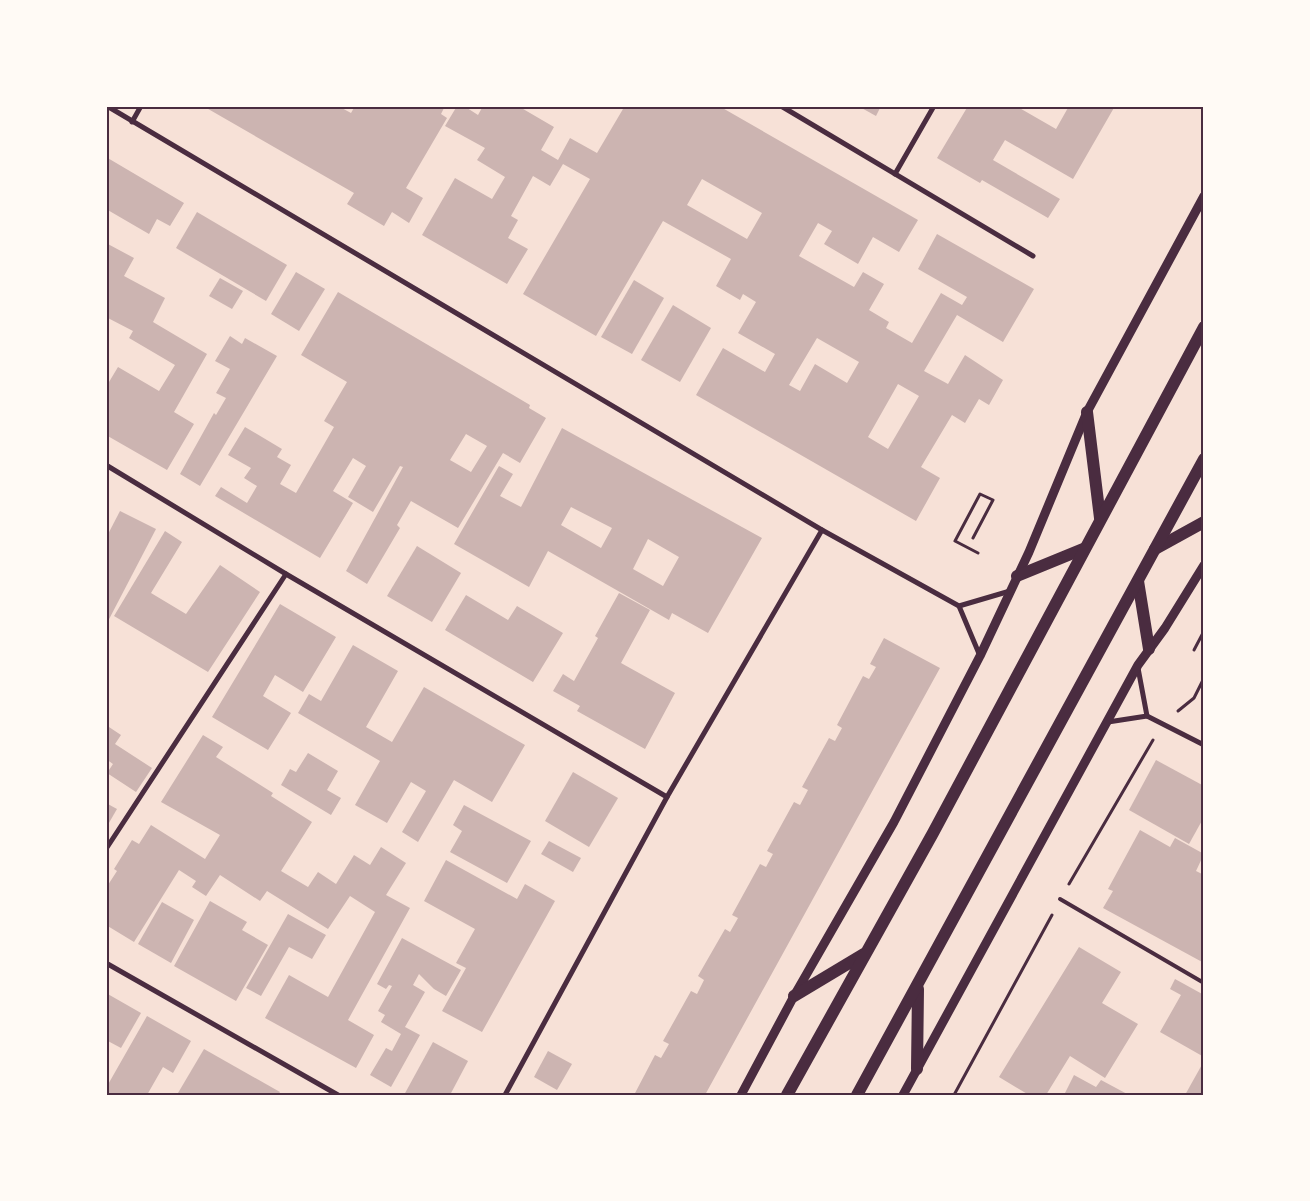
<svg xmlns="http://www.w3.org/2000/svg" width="1310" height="1201" font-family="Montserrat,sans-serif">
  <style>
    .building { fill: #ccb4b1; fill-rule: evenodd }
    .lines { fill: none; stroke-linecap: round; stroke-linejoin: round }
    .path { stroke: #4a2c40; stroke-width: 3 }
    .service { stroke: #4a2c40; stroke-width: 4 }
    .minor { stroke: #4a2c40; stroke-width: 5 }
    .tertiary { stroke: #4a2c40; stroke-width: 9 }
    .primary { stroke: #4a2c40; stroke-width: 12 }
    .neatline { fill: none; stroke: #4a2c40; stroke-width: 2 }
  </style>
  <rect width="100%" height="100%" fill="#f7e1d7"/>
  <g class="building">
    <path d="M203,106H338L351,113L355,106H445L441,114L447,118L406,188L423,198L409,223L392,212L384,226L347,204L354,193Z"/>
    <path d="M457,106H464L478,115L483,106H518L554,127L541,150L558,160L570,138L597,153L623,109L619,106H719L918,220L899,252L873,237L858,264L824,244L832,231L818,223L799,256L854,287L863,272L884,284L869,310L889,322L886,328L912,343L941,293L962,305L967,297L918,269L937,234L1034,289L1003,342L957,315L924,371L948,384L965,355L1003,380L989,405L979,399L965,423L952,415L921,467L940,478L916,521L696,395L723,348L765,372L775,354L738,333L756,302L743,294L740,300L716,286L731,259L663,221L596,336L523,294L590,179L563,164L550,186L533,176L511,216L518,220L508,238L528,249L507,284L422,235L455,178L492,199L505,177L477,160L485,148L445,126ZM702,179L762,213L747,239L687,205ZM817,338L859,362L847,383L815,364L800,391L789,385ZM898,384L919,396L888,449L868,437Z"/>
    <path d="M858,106H881L876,116Z"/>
    <path d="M968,106H1016L1056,129L1069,106H1115L1073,179L1005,140L993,160L1060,199L1048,218L982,180L980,183L937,158Z"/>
    <path d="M106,157L184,203L170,226L157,219L149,234L106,209Z"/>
    <path d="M197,212L287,265L266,301L176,248Z"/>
    <path d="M106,243L134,258L124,276L165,298L153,322L207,354L174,412L194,424L167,470L106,435V387L118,367L159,391L175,365L129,338L133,331L106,317Z"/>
    <path d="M296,272L325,289L299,331L271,314Z"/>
    <path d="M220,278L243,291L232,309L209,296Z"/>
    <path d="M634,280L664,298L632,354L601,337Z"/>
    <path d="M338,292L530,405L529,408L546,418L520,463L503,453L458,528L411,501L397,525L400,528L367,584L346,571L403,467L400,466L373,512L348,497L366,466L353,458L333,491L353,503L320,558L215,496L221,487L247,503L257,486L244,478L251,468L228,455L245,427L282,449L277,457L291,465L280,484L296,493L334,427L324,421L347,382L301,355ZM466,434L487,446L471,472L450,460Z"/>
    <path d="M673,305L711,328L680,382L641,360Z"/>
    <path d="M230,336L242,344L245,338L277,356L200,486L180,474L214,413L216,415L226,398L216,393L230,369L215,361Z"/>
    <path d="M562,428L762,538L708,633L672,613L669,620L548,551L529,587L454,544L499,466L513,474L500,496L521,507ZM571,507L612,528L601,548L561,525ZM648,539L679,557L663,586L633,569Z"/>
    <path d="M120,511L156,529L106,625V538Z"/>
    <path d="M165,531L182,542L151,593L186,614L220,565L260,592L208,672L114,616Z"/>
    <path d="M417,546L461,573L432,622L387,596Z"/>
    <path d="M619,593L650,610L621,663L675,693L645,749L577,711L580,706L553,691L563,674L574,681L598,638L595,636Z"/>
    <path d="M466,595L508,620L517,606L563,633L533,682L445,630Z"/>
    <path d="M280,604L336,637L303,692L275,675L263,696L291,713L268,750L212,717Z"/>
    <path d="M884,638L940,668L705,1095H634L655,1055L661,1058L669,1044L663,1041L691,991L697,994L704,980L698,976L725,929L730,932L738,918L732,915L760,864L766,867L773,854L767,851L794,802L800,805L808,790L802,787L829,738L835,741L842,728L837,725L863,676L869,679L876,667L870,664Z"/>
    <path d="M353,645L398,671L366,727L392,742L424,687L525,745L492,802L454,780L418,842L402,832L426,791L411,782L387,823L355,805L380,761L298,713L309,694L321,701Z"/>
    <path d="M106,725L121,735L115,744L152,768L136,792L107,773L113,764L106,759Z"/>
    <path d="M203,735L223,747L216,757L273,793L271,796L312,822L281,871L308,887L318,872L336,884L354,855L370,865L381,847L406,863L386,895L410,908L348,1020L374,1035L356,1068L265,1018L289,975L328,997L375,912L350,896L328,929L267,891L260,901L220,875L206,896L192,887L196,881L179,870L134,942L106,925V888L117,871L114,869L132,840L139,844L151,825L205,859L220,835L161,802Z"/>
    <path d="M308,753L338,771L327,790L341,798L331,815L281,785L290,769L296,772Z"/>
    <path d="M1156,760L1204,786V817L1189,844L1129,810Z"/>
    <path d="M573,772L618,798L589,847L545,821Z"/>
    <path d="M106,803L117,809L106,828Z"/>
    <path d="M464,805L531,841L507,883L450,852L462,831L453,825Z"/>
    <path d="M1140,830L1170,847L1175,838L1204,854L1196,871L1204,875V963L1103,908L1113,891L1108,889Z"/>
    <path d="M549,841L581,858L573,872L541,854Z"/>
    <path d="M446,860L517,899L525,884L555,901L482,1032L442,1011L466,968L456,963L475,929L424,901Z"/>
    <path d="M210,901L247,922L242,930L268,945L236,1001L174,966Z"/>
    <path d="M162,902L194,920L171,963L138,944Z"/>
    <path d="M288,914L326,935L312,959L289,947L261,996L246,988Z"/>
    <path d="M402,938L461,970L446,996L434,989L419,974L413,985L425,992L405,1027L420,1035L391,1087L370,1075L386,1048L392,1051L401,1034L381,1022L385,1015L378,1011L392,986L389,985L386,989L377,984Z"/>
    <path d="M1079,947L1121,972L1102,1003L1138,1024L1105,1078L1070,1056L1046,1095H1029L999,1077Z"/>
    <path d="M1175,979L1204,995V1057L1160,1032L1181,995L1170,989Z"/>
    <path d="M106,993L141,1013L121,1048L106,1040Z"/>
    <path d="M147,1016L191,1041L173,1073L163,1067L147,1095H106V1088Z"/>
    <path d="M433,1042L468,1061L450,1095H404Z"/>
    <path d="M204,1049L280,1092L278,1095H182L178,1093Z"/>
    <path d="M548,1051L572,1064L557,1090L534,1077Z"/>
    <path d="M1204,1061V1095H1185Z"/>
    <path d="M1074,1075L1096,1087L1101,1080L1129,1095H1064Z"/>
  </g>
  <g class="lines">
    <g class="path">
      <path d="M973,538L993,500L980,494L955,541L978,553"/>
      <path d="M1194,650L1204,631"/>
      <path d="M1178,711L1194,698L1204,678"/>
      <path d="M1069,884L1153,740"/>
      <path d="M954,1095L1052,915"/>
    </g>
    <path class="service" d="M1060,899L1204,983"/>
    <g class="minor">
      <path d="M107,106L822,530L959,606L1010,591"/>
      <path d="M781,106L1033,256"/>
      <path d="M132,122L141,106"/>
      <path d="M895,174L934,106"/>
      <path d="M106,465L286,574L667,797"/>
      <path d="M959,606L980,656"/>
      <path d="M1138,668L1147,716"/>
      <path d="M1108,722L1147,716L1204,745"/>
      <path d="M106,849L286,574"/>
      <path d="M106,963L338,1095"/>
      <path d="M505,1095L667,797L822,530"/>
    </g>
    <g class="tertiary">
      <path d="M741,1095L794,996L894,822L980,656L1029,552L1087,412L1204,196"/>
      <path d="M903,1095L1138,665L1165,628L1204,565"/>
    </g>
    <g class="primary">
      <path d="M1087,412L1100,518"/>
      <path d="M1155,549L1204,522"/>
      <path d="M1017,576L1083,549"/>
      <path d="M1138,581L1149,649"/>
      <path d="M794,996L864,954"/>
      <path d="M917,1069L918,989"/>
      <path d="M787,1095L933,833L1204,327"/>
      <path d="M857,1095L1204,459"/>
    </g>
  </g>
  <rect width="1310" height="1201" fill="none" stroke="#fffaf5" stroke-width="215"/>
  <rect x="108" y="108" width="1094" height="986" class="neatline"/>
</svg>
